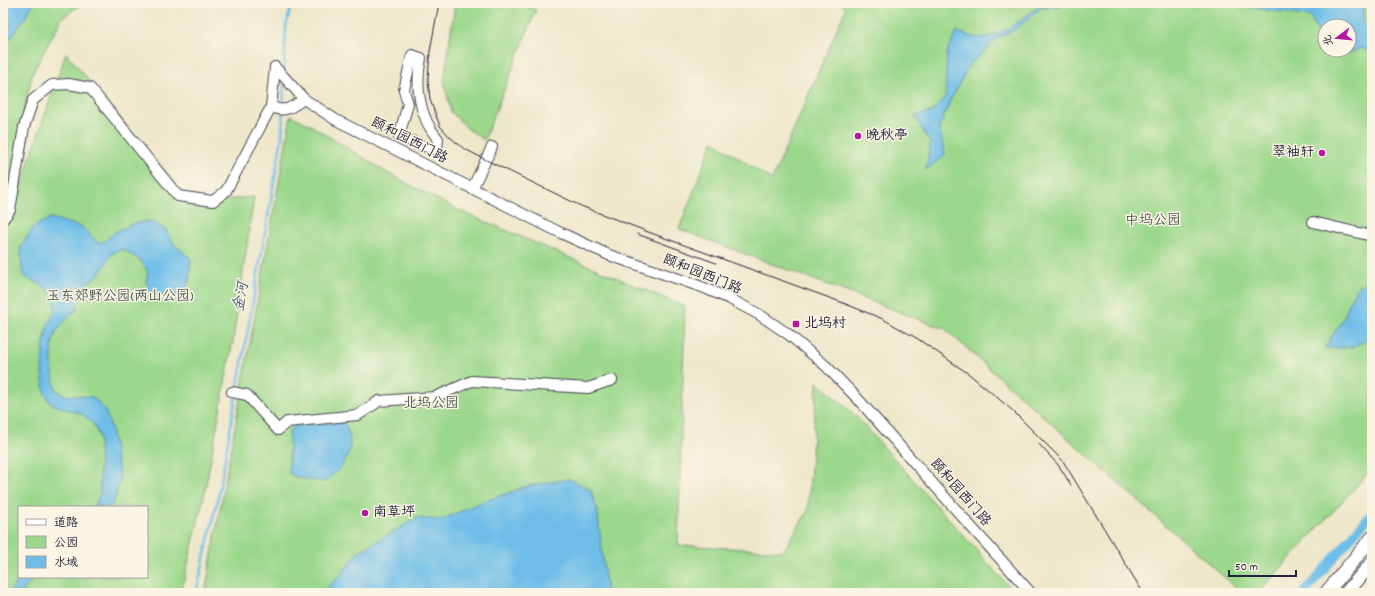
<svg xmlns="http://www.w3.org/2000/svg" width="1375" height="596" font-family="Dekko,'LXGW WenKai TC',sans-serif">
  <style>
    .green { fill: #9cd88c; stroke: #5f7d64; fill-rule: evenodd }
    .water { fill: #6dbde8; stroke: #487092 }
    .lines { fill: none; stroke-linecap: round; stroke-linejoin: round }
    .stream { stroke: #6dbde8; stroke-width: 2.5 }
    .canal { stroke: #6dbde8; stroke-width: 9 }
    .minor-casing { stroke: #414050; stroke-width: 12 }
    .major-casing { stroke: #414050; stroke-width: 15 }
    .minor { stroke: #fff; stroke-width: 10 }
    .major { stroke: #fff; stroke-width: 13 }
    .tram { stroke: #22223b; stroke-width: 1 }
    .poi-dot { fill: #b5179e; stroke: #fcf5e5; stroke-width: 1.5 }
    .labels { text-anchor: middle; dominant-baseline: central; stroke-width: 3; stroke-linejoin: round; paint-order: stroke }
    .poi-label { font-size: 14px; fill: #22223b; stroke: #fcf5e5; text-anchor: start }
    .street-label { font-size: 14px; fill: #22223b; stroke: #fcf5e5 }
    .park-label { font-size: 14px; fill: #475953; stroke: #fcf5e5 }
    .water-label { font-size: 15px; font-style: italic; fill: #3c5878; stroke: #fcf5e5 }
  </style>
  <rect width="100%" height="100%" fill="#fcf5e5"/>
  <filter id="ink" filterUnits="userSpaceOnUse"><feTurbulence type="fractalNoise" baseFrequency=".025" numOctaves="2"/><feDisplacementMap in="SourceGraphic" scale="8" xChannelSelector="R" yChannelSelector="G"/><feConvolveMatrix kernelMatrix="1 2 1 2 8 2 1 2 1" color-interpolation-filters="sRGB"/></filter>
  <filter id="wash" filterUnits="userSpaceOnUse"><feTurbulence type="fractalNoise" baseFrequency=".012" numOctaves="4" result="noise"/><feDisplacementMap in="SourceGraphic" scale="16" xChannelSelector="R" yChannelSelector="G"/><feGaussianBlur stdDeviation="0.9" result="paint"/><feColorMatrix in="noise" values="0 0 0 0 0 0 0 0 0 0 0 0 0 0 0 0 0 1.4 0 .05"/><feComposite in="paint" operator="in"/></filter>
  <g filter="url(#wash)">
    <rect width="100%" height="100%" fill="#eee7ca"/>
    <g class="green">
      <path d="M3,3H83L62,18L32,74L8,191L3,197Z"/>
      <path d="M455,3H520L536,10L484,140L467,128L451,112L444,81Z"/>
      <path d="M840,3H1372V469L1258,593H1242L945,329L679,229L713,141L772,180L846,8ZM1325,26H1349V50H1325Z"/>
      <path d="M66,53L191,203L254,197L233,340L204,496L181,593H3V237ZM19,507H147V577H19Z"/>
      <path d="M291,115L312,126L391,175L456,209L685,307L678,545L783,551L808,511L817,382L854,414L1015,593H205Z"/>
    </g>
    <g class="water">
      <path d="M3,3H36L31,7L25,18L7,43L3,54Z"/>
      <path d="M1043,3H1086L1040,8L1017,28L998,38L970,64L950,101L939,128L945,155L926,170L930,143L915,116L931,112L940,104L945,98L947,52L957,31C962,33 968,36 974,37C997,42 1026,16 1043,3Z"/>
      <path d="M1225,3H1363V23L1372,31V53L1362,48L1346,54L1335,50H1349V26H1325V46L1310,17Z"/>
      <path d="M51,218L82,227L98,243L105,241L115,232L132,224L150,221L165,229L175,245L191,259L189,281L185,292C173,297 161,296 149,291L146,281L148,272L140,260L122,249L111,254L105,266L96,277L83,286L76,311L68,317L56,332L52,345V365L55,389L64,395L93,397L105,410L111,428L120,479L115,498L111,507H94L100,494L99,436L94,425L82,414L51,404L45,394L42,374L43,351L47,327L55,311V297L43,286L23,276L21,261V246L34,226Z"/>
      <path d="M1372,279V337L1353,347L1324,349L1344,318L1349,303L1357,287Z"/>
      <path d="M344,422C358,449 346,466 324,482L298,478L289,473V432L294,426Z"/>
      <path d="M569,479L590,489L597,508L607,593H326L330,584L340,576L358,552L417,518L441,520L479,503L528,486Z"/>
      <path d="M19,577H34L21,593H10Z"/>
    </g>
    <g class="lines">
      <g class="stream">
        <path d="M284,73L286,26L292,3"/>
        <path d="M283,107L284,82"/>
        <path d="M237,391L282,138L283,112"/>
        <path d="M196,593L218,498L236,396"/>
      </g>
      <path class="canal" d="M1304,593L1372,513"/>
    </g>
  </g>
  <g filter="url(#ink)">
    <g class="lines">
      <g class="minor-casing">
        <g id="minor">
          <path d="M412,55L421,58C415,86 419,117 438,139L437,150L418,144L399,136L408,104L404,90Z"/>
          <path d="M275,67L304,99L336,120L561,233L609,255L702,287L730,299L760,315L788,334L826,366L857,398L974,530L1031,593"/>
          <path d="M271,107C286,113 292,107 304,99"/>
          <path d="M472,189L492,147"/>
          <path d="M3,219L10,210L24,127L33,100L52,85L69,84L90,88L178,196L213,201L226,191L271,107L275,67"/>
          <path d="M1313,222L1372,236"/>
          <path d="M232,392L247,395L278,430L287,422L358,415L379,401L435,397L472,381L588,388L612,380"/>
        </g>
      </g>
      <g class="major-casing">
        <g id="major">
          <path d="M1326,593L1372,538"/>
          <path d="M1346,593L1372,563"/>
        </g>
      </g>
      <use href="#minor" class="minor"/>
      <use href="#major" class="major"/>
      <g class="tram">
        <path d="M439,3L430,51L428,80L430,100L440,126L451,138L463,148L486,160L581,206L651,233L838,301L883,319L918,339L969,374L1012,410L1063,461L1142,591"/>
        <path d="M637,234L716,263"/>
        <path d="M1038,443L1059,466L1071,485"/>
      </g>
    </g>
  </g>
  <g class="poi-dot">
    <circle cx="858" cy="136" r="4"/>
    <circle cx="1322" cy="153" r="4"/>
    <rect x="792" y="320" width="8" height="8" rx="2"/>
    <circle cx="365" cy="513" r="4"/>
  </g>
  <g class="labels">
    <g class="poi-label">
      <text x="866" y="136">晚秋亭</text>
      <text x="1314" y="153" text-anchor="end">翠袖轩</text>
      <text x="804" y="324">北坞村</text>
      <text x="373" y="513">南草坪</text>
    </g>
    <g class="street-label">
      <text transform="translate(409 141) rotate(27)">颐和园西门路</text>
      <text transform="translate(702 275) rotate(22)">颐和园西门路</text>
      <text transform="translate(960 493) rotate(49)">颐和园西门路</text>
    </g>
    <g class="park-label">
      <text x="1153" y="221">中坞公园</text>
      <text x="120" y="297">玉东郊野公园(两山公园)</text>
      <text x="431" y="404">北坞公园</text>
    </g>
    <g class="water-label">
      <text transform="translate(242 297) rotate(-80)">金河</text>
    </g>
  </g>
  <rect width="1375" height="596" fill="none" stroke="#fcf5e5" stroke-width="16"/>
  <rect x="18" y="506" width="130" height="72" fill="#fcf5e5" stroke="#a5a1a1"/>
  <rect x="26" y="519" width="20" height="6" fill="#ffffff" stroke="#a5a1a1"/>
  <text x="54" y="526" font-size="12" fill="#22223b">道路</text>
  <rect x="26" y="536" width="20" height="12" fill="#9cd88c" stroke="#a5a1a1"/>
  <text x="54" y="546" font-size="12" fill="#22223b">公园</text>
  <rect x="26" y="556" width="20" height="12" fill="#6dbde8" stroke="#a5a1a1"/>
  <text x="54" y="566" font-size="12" fill="#22223b">水域</text>
  <g transform="translate(1337 38) rotate(254)"><circle r="19" fill="#fcf5e5" stroke="#a5a1a1"/>
  <path d="M0-3L7 15L0 10L-7 15Z" fill="#b5179e"/>
  <text y="-6" font-size="11" font-weight="bold" text-anchor="middle" fill="#22223b">北</text>
  </g>
  <path d="M1229 570v6h67v-6" fill="none" stroke="#22223b" stroke-width="2"/>
  <text x="1235" y="570" font-size="12" fill="#22223b" stroke="#fcf5e5" stroke-width="3" paint-order="stroke">50 m</text>
</svg>
